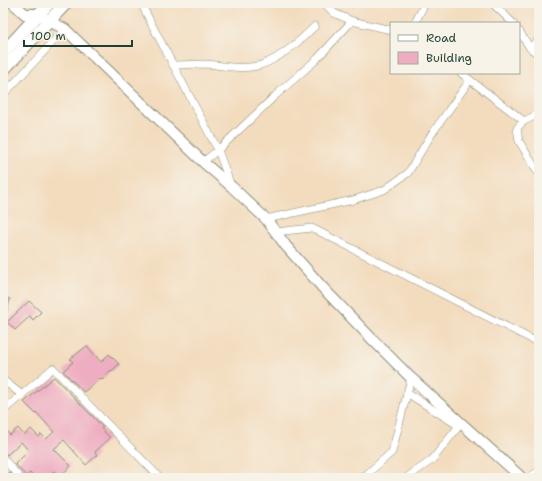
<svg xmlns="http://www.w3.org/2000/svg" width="542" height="481" font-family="'Shantell Sans',sans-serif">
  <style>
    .building { fill: #eeadc1 }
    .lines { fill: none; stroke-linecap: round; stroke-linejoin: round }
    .street-casing { stroke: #898c79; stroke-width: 8 }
    .secondary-casing { stroke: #898c79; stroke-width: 12 }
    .primary-casing { stroke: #898c79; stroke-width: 14 }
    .street { stroke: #fff; stroke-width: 7 }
    .secondary { stroke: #fff; stroke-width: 10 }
    .primary { stroke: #fff; stroke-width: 12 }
  </style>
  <rect width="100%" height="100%" fill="#f7f3e8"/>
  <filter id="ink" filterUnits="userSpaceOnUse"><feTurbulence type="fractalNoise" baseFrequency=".025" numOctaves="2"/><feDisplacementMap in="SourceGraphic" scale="8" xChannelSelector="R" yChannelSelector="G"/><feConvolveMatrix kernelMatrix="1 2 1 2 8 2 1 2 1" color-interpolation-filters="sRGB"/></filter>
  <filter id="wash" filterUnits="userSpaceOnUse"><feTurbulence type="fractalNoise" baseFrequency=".012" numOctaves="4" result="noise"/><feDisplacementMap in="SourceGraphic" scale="16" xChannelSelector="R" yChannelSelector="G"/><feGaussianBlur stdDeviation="0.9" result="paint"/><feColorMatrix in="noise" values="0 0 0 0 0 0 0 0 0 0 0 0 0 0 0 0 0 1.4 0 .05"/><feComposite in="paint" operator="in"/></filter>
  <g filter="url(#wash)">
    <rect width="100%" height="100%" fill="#f3dcbe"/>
    <g id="blocks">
      <g class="building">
        <path d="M3,297L10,299L5,319L3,318Z"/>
        <path d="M29,301L41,312L33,320L30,316L15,330L7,322Z"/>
        <path d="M87,346L101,362L109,354L119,364L112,371L111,370L102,380L100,378L84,392L63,371L73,362L70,359Z"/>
        <path d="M54,377L103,427L101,428L110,438L95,452L97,455L86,465L64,440L54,449L71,466L59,477L54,471L46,478H35L30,473L26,476L15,464L29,451L21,442L7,455L3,450V427L10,435L18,428L24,435L31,429L39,437L41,434L46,439L54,432L37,413L36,414L24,402Z"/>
        <path d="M9,472L13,477L3,478V477Z"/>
      </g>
    </g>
  </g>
  <g filter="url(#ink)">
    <use href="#blocks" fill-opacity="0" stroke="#898c79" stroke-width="1"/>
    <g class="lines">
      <g class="street-casing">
        <g id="street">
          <path d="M141,3L151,23L218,150L231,186"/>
          <path d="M324,3L334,13L352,21L391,30"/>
          <path d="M492,3L513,23"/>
          <path d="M415,23L425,3"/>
          <path d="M519,31L530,48L539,55"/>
          <path d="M530,48L539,39"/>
          <path d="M173,65C183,65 194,64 204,64C222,65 239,70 257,66C278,61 300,41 315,26"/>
          <path d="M461,73L524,121"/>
          <path d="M3,95L65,29"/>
          <path d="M539,114L524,121L517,128L519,141L539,174"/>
          <path d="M203,162L218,150L276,95L317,59L352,21"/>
          <path d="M266,219L353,200L384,190L408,173L431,135L470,80"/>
          <path d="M275,232L312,228L539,343"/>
          <path d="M3,380L22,395"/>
          <path d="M3,411L53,368L160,478"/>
          <path d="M3,458L20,478"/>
          <path d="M360,478L367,474L392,452L411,378"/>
          <path d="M406,478L432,460L459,426L407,393"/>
          <path d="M528,478L539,471"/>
        </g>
      </g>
      <g class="secondary-casing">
        <path id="secondary" d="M13,3L25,14H39L49,21L65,29L203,162L232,187L266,219L286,246L322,287L371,338L411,378L522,478"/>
      </g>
      <g class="primary-casing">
        <g id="primary">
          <path d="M3,53L49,3"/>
          <path d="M3,70L66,3"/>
        </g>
      </g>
      <use href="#street" class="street"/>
      <use href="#secondary" class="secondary"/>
      <use href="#primary" class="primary"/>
    </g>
  </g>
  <rect width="542" height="481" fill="none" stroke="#f7f3e8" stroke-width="16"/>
  <rect x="390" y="22" width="130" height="52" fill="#f7f3e8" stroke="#a1aaa0"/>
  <rect x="398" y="35" width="20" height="6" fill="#ffffff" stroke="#a1aaa0"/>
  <text x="426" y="42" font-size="12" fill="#1f3d34">Road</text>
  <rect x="398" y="52" width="20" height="12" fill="#eeadc1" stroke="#a1aaa0"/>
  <text x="426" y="62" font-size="12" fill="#1f3d34">Building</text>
  <path d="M24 40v6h108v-6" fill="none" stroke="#1f3d34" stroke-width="2"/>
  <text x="30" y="40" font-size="12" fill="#1f3d34" stroke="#f7f3e8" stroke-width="3" paint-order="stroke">100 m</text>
</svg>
